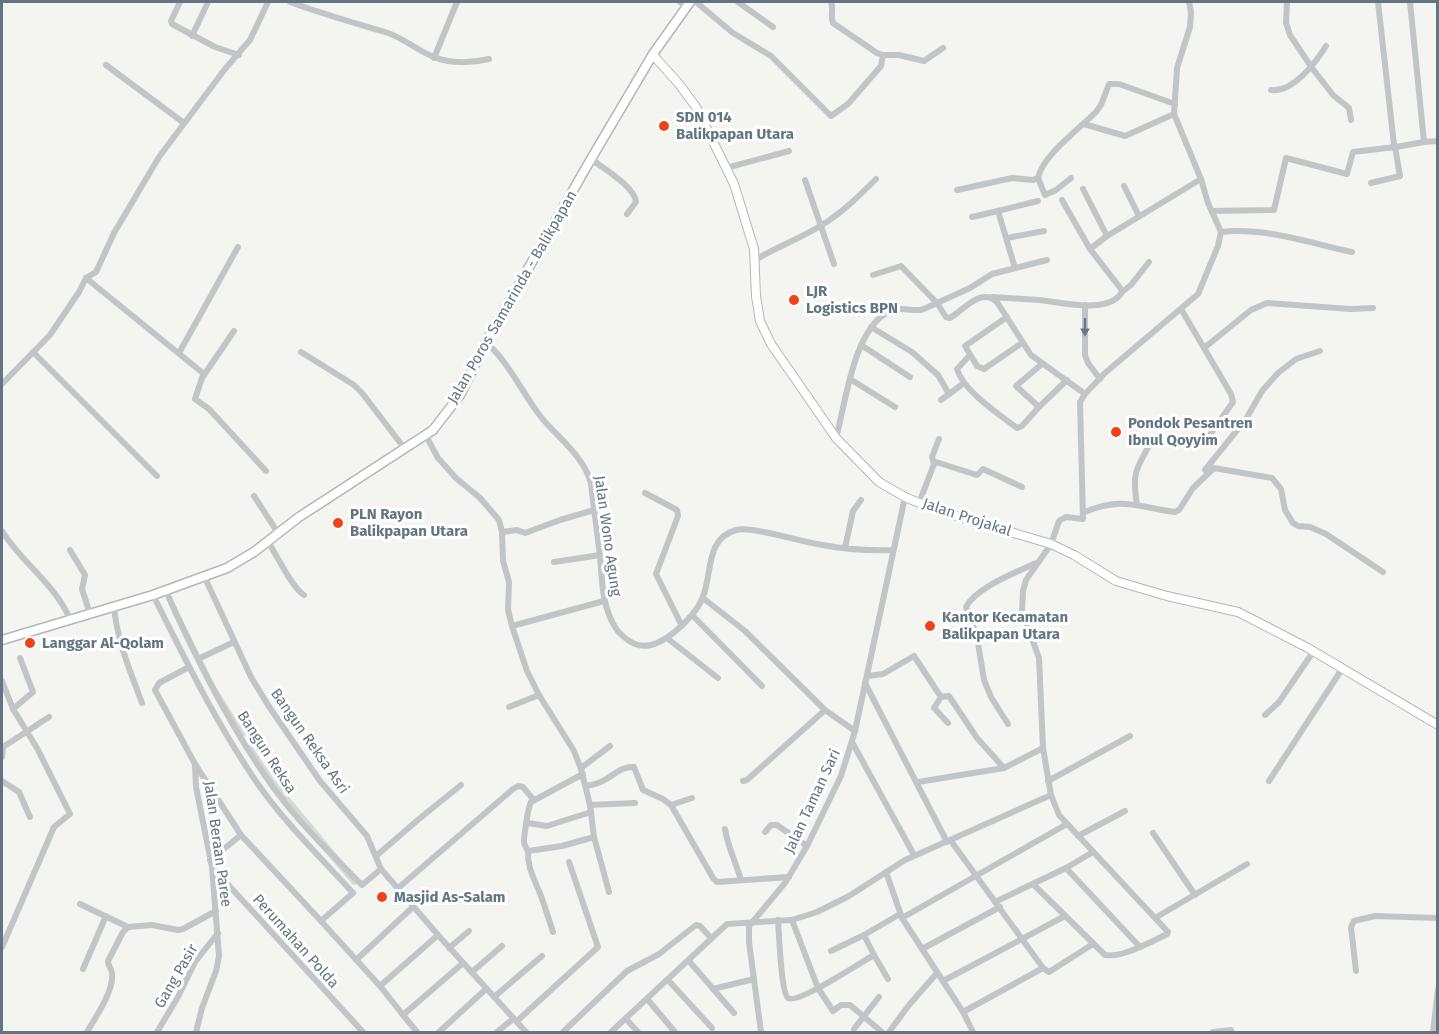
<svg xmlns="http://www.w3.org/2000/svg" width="1439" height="1034" font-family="'Fira Sans',sans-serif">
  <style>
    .green { fill: #d5dbd1 }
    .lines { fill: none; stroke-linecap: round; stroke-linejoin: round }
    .major-casing { stroke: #b2b7ba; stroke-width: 10 }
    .highway-casing { stroke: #b3b7ba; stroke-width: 11 }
    .minor { stroke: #c1c5c8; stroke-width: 6 }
    .major { stroke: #fff; stroke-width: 8 }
    .highway { stroke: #fff; stroke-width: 8 }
    .oneway { fill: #667986 }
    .poi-dot { fill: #ed4317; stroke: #fff; stroke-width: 2 }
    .labels { text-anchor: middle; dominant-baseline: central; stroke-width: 6; stroke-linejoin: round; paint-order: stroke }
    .poi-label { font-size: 15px; font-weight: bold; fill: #617583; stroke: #fff; text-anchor: start }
    .street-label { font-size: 15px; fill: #617583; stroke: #fff }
  </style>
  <rect width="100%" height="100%" fill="#f4f4f0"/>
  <g class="green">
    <path d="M173,601L216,687L246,735L239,739L181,630L168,603Z"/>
    <path d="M250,743L274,779L350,870L358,884L353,885L310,835L245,747Z"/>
  </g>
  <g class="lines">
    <g class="major-casing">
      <path id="major" d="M653,55L679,84L696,107L734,184L754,249L756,296L760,321L771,344L836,438L879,482L905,497L936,510L1051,544L1074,555L1116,581L1167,596L1238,612L1308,648L1438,725"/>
    </g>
    <g class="highway-casing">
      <path id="highway" d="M2,640L153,595L227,568L254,552L299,517L433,430L460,395L486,342L591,159L653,54L690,2"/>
    </g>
    <g class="minor">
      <path d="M180,2L171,21L172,24L215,47L239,55"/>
      <path d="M290,2C322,14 355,23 388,33C405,39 418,51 434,57C450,64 473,63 489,59"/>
      <path d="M680,2L686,6"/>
      <path d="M696,2L733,33L771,56L831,116L848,104L881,66L883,55L877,53L833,23C830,16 834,9 831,2"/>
      <path d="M738,2L773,27"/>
      <path d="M1287,2L1286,23L1290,35L1312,68L1333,95L1349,108L1351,120"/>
      <path d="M1378,2L1394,145L1396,147L1424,142"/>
      <path d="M1410,2L1424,142L1438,141"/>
      <path d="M192,36L208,2"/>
      <path d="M883,55H899L924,61L943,48"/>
      <path d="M434,58L457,2"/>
      <path d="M106,65L184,123"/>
      <path d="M1271,90C1293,93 1316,62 1326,46"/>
      <path d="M1084,124L1125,136L1174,114"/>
      <path d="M591,159C603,168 635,187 636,202L627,214"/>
      <path d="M726,168L789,151"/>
      <path d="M1038,178L1045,195L1056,190L1071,178"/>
      <path d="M805,180L834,264"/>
      <path d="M1124,186L1139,216"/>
      <path d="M1083,189L1107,236"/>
      <path d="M957,190L1012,178L1033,180L1038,178C1042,156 1080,128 1096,112L1101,105L1109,84H1119L1175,104"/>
      <path d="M1062,200L1090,249"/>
      <path d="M1212,211L1274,210L1286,158L1347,174L1353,152L1395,147L1400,176L1371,183"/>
      <path d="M972,217L998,211"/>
      <path d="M1221,232C1265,227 1309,243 1352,252"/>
      <path d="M1007,238L1044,231"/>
      <path d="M755,260C777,247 801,238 822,225C843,212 859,196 876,179"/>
      <path d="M1015,268L998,211L1038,201"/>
      <path d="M873,275L901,266L937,303L970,288L992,274L1047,260"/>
      <path d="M86,278L204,374"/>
      <path d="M1122,292L1131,285L1149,262"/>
      <path d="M992,297C1008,298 1023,299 1039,300C1061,302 1109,315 1122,292L1121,289L1090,249L1107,236L1201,179"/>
      <path d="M1085,305V355L1088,363L1100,379"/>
      <path d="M1181,309L1204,348L1251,310L1267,303L1351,309L1373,308"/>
      <path d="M1007,317L965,346L977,366L984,369L1022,343"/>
      <path d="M871,327L912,352L938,375L949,394"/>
      <path d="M234,331L202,378L195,399L209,409L266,471"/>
      <path d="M486,342C510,364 522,393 541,417C558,438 585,457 591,484C594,508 597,532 600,556C602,580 602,606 615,627C619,634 628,641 635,644C658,654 694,618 702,599C713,576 704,539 736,530C751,526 799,541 817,544C842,549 868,551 893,550"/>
      <path d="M861,345L910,377"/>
      <path d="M1204,348L1231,394L1233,402L1204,443"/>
      <path d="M33,352L157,476"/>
      <path d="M301,352L354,385L362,393L405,449"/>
      <path d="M179,353L238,247"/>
      <path d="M970,355L957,369C964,392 999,414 1017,428L1022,426L1039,407L1067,380"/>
      <path d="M850,379L895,407"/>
      <path d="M2,384L50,335L79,292L86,278L96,272L114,233L159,157L225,69L250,40L268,2"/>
      <path d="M941,400L964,383"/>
      <path d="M1039,407L1016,386L1042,364"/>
      <path d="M426,436L438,458L456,478L480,498L499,520L502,532L503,561L509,582L508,610L512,626L527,671L539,695L574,751L581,769L590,805L594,837L609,892"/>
      <path d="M836,438C846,402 853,331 888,312C900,306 908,311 920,310C925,309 932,305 937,303L946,317L950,318C965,309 981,287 997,302L1031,355L1085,394"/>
      <path d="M934,464L932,457L939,439"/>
      <path d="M1205,470L1246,419L1262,391L1278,373L1296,359L1320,351"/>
      <path d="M645,493L677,510L678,516L656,574L682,626"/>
      <path d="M254,496L278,533"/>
      <path d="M919,503L934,464L936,462L977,475L983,469L1022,487"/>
      <path d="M1137,505C1132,475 1135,470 1150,444"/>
      <path d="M1085,512C1122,496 1138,507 1175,512L1179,510L1193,488L1214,468L1272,478L1281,489L1285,510L1293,523L1298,526L1310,527L1326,534L1383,572"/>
      <path d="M2,531C22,563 55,584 70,619"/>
      <path d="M502,532L517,530L525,533L560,520L594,510"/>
      <path d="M268,542C277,555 292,588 304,595"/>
      <path d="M845,548L853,511L861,500"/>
      <path d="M70,550L85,575L82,589L90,614"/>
      <path d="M554,562L600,555"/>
      <path d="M205,578L251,677L268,705L320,781L367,836L381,869L438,935L526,1032"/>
      <path d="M166,591C196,659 230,727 273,787C299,823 331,854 362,885L381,869"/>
      <path d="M153,595C186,661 218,727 260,787C287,825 322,859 353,893L321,921"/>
      <path d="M703,598L745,631L825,710L855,731"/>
      <path d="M114,607C117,640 130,671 142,703"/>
      <path d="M693,616L762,686"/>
      <path d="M512,626L604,601"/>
      <path d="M667,638L718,678"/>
      <path d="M198,659L234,642"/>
      <path d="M189,667L159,683L155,690L195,764L241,835L321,921L380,986L403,1015L463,963"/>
      <path d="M868,676L883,674L914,656L941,697L949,696L977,738L1004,768"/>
      <path d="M2,681L13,709L37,748L70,814L54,827L2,947"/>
      <path d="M865,683L947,842"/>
      <path d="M941,697L934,708L948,723"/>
      <path d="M509,707L539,695"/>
      <path d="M13,709L33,692L20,658"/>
      <path d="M1265,715L1279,702L1313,652"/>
      <path d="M1008,724L991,697L984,680L977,637L966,607C975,588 1017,572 1036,563"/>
      <path d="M852,742L914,855"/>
      <path d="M2,757L3,747L49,717"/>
      <path d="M195,765L196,787L212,867L219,956L216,971L202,1008L196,1032"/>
      <path d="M581,768L610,746"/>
      <path d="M583,774L531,802C528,807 524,836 524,842C525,847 526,847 528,851L562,846L594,837"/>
      <path d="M2,781L19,792L30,817"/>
      <path d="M743,781L747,780L825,710"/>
      <path d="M1048,781L1130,736"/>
      <path d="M1269,781L1342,669"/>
      <path d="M918,782L1004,768L1043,748"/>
      <path d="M586,786C593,785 600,783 606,779C615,774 623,766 634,767L643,790L663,799L671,805L713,878L717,882L789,877"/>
      <path d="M590,805L635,803"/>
      <path d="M671,805L692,798"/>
      <path d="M528,823L547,826L591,812"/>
      <path d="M725,829C728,848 736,862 741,880"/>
      <path d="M765,832L771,825H777L807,846"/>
      <path d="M1153,833L1195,895"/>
      <path d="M1078,836L1125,811"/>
      <path d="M951,841L1043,968L963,1012"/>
      <path d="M528,851C527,868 535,880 541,896C545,907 549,920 553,932"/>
      <path d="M376,856L419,819L461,785"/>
      <path d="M210,860L241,835"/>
      <path d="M212,867L363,1032"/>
      <path d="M1066,868L1140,947"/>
      <path d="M886,872L902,918L963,1012L973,1032"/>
      <path d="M1033,884L1105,955C1122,958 1151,942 1167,934L1168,932L1059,815L1051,795L1043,748L1039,658L1022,611L1023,591L1026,580L1051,544L1059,521L1066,517L1083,519L1080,402L1085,394L1105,373L1198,294L1218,246L1221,232L1208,203L1201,179L1174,114L1177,68L1190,27L1191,12L1189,2"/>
      <path d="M397,889L513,789L518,786L523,787L533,799"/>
      <path d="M995,902L1066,868L1093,852"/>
      <path d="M80,904L128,927"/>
      <path d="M902,918L1067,824"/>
      <path d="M1155,918L1247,864"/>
      <path d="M778,920C779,932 781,993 788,998C797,1005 863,961 874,955L888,979"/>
      <path d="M792,920L818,988L833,1011L841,1005H850L882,1032"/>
      <path d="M449,948L469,931"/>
      <path d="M922,949L1000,907"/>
      <path d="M831,951L864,935"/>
      <path d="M874,955L864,935L900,914"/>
      <path d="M356,960L413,907"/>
      <path d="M689,961L734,1013"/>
      <path d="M1043,968L1049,972L1093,944"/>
      <path d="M83,969L106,916"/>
      <path d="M1356,971L1351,927L1354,921L1375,916L1438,918"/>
      <path d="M472,972L502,946"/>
      <path d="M668,980L712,1028"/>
      <path d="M943,981L1065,916"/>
      <path d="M380,986L438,935"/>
      <path d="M713,989L754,979"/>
      <path d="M494,997L542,956"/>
      <path d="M648,1000L675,1032"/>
      <path d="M403,1015L417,1032"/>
      <path d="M626,1019L638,1032"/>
      <path d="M517,1021L598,947L569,862"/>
      <path d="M854,1029L879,997"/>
      <path d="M87,1032C95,1018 114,991 112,974C112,968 108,967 108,961L123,932L128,927L152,925L178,930L183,929L216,911"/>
      <path d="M157,1032L178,997L195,962L218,933"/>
      <path d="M439,1032L486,989"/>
      <path d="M497,1032L513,1019"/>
      <path d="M563,1032L627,971L659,954L696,925L700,926L711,938"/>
      <path d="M611,1032L727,924L792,920L817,912L849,896L905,860L1051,795"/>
      <path d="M761,1032L749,942V926L785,883L807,846L841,776L855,731L905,497"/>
      <path d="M889,1032L909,1005L937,973"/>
      <path d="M1213,1032L1231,1030L1232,1032"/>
      <path d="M1433,1032L1438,989"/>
    </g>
    <use href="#major" class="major"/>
    <use href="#highway" class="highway"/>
  </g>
  <defs><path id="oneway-solid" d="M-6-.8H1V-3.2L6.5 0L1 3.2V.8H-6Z" transform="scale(1.5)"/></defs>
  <use class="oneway" href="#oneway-solid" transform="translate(1085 327) rotate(90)"/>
  <g class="poi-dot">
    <circle cx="664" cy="126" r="6"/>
    <circle cx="794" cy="300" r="6"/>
    <circle cx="1116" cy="432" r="6"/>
    <circle cx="338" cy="523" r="6"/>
    <circle cx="930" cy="626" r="6"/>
    <circle cx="30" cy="643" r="6"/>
    <circle cx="382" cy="897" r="6"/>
  </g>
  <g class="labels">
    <g class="poi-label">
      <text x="676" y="117">SDN 014<tspan x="676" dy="17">Balikpapan Utara</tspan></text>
      <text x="806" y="291">LJR<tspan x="806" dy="17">Logistics BPN</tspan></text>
      <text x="1128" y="423">Pondok Pesantren<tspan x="1128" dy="17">Ibnul Qoyyim</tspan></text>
      <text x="350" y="514">PLN Rayon<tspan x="350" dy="17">Balikpapan Utara</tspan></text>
      <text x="942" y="617">Kantor Kecamatan<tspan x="942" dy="17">Balikpapan Utara</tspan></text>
      <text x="42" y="643">Langgar Al-Qolam</text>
      <text x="394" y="897">Masjid As-Salam</text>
    </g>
    <g class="street-label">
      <text transform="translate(512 297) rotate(-60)">Jalan Poros Samarinda - Balikpapan</text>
      <text transform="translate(967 517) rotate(18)">Jalan Projakal</text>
      <text transform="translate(608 536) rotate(82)">Jalan Wono Agung</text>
      <text transform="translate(310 741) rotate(55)">Bangun Reksa Asri</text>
      <text transform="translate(267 752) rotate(57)">Bangun Reksa</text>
      <text transform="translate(812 801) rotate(-65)">Jalan Taman Sari</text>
      <text transform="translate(218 844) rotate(82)">Jalan Beraan Paree</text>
      <text transform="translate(296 941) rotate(48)">Perumahan Polda</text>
      <text transform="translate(176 976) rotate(-60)">Gang Pasir</text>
    </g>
  </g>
  <rect width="1439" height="1034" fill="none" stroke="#617583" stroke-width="6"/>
</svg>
